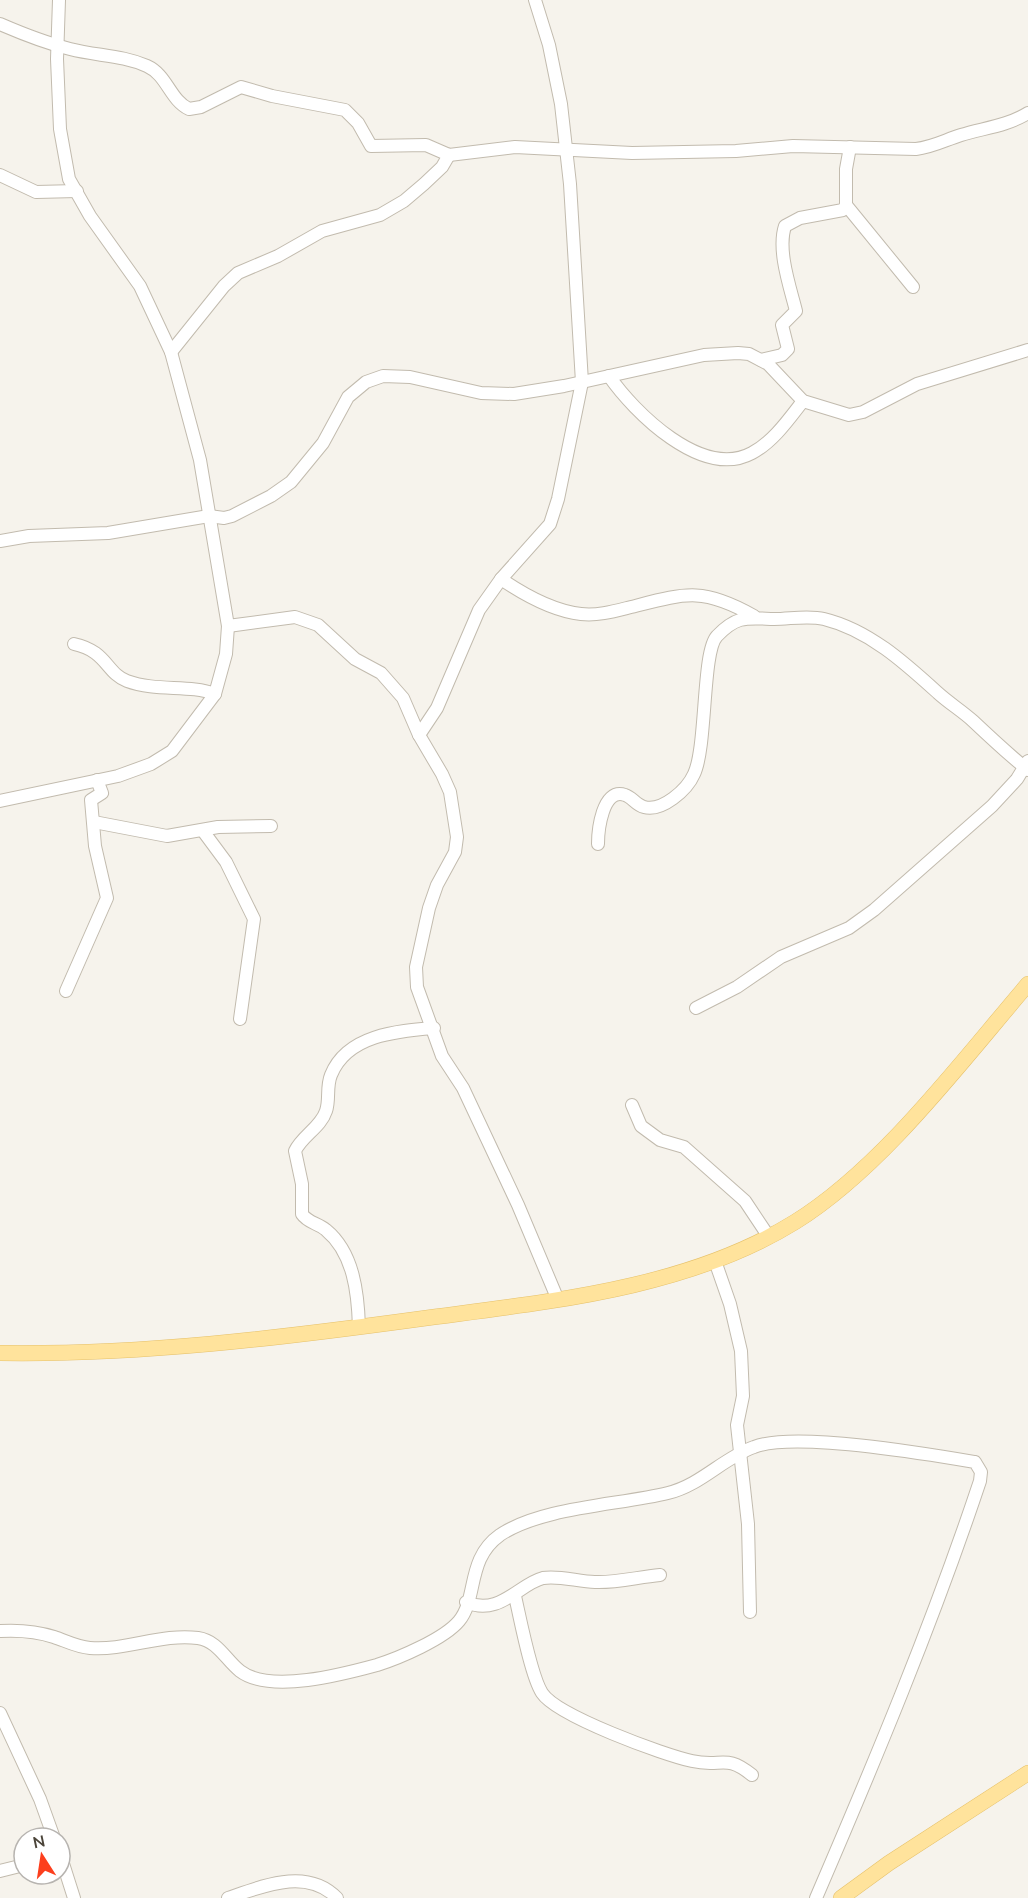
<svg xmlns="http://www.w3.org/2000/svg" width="1028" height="1898" font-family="'Nunito Sans',sans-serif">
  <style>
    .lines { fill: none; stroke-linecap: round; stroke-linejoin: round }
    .minor-casing { stroke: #c2bbae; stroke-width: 14 }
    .major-casing { stroke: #e6c16a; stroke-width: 16 }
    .minor { stroke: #fff; stroke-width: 12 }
    .major { stroke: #ffe39c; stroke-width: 15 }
  </style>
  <rect width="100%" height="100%" fill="#f6f3ec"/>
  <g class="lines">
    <g class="minor-casing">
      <g id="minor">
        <path d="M0,24C23,34 46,43 70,49C97,56 122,55 147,66C167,75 170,100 189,109L201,107L241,87L272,96L345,110L358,123L371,146L426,145L449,155L515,147L632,153L736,151L793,146L916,149C933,147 945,140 961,135C984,128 1007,126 1028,113"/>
        <path d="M850,147L846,169V205L913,287"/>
        <path d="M0,175L36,192L77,191"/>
        <path d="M171,352L224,286L238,273L278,256L322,231L380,215L404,201L424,184L442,167L449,155"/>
        <path d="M761,360L782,355L788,349L782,325L796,311C790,287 777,250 785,226L800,218L843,210L846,205"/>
        <path d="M609,376C634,412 702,480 752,453C773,442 789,419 803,401"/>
        <path d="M0,541L29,536L108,533L209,516L224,518L232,516L271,496L291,482L323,443L348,397L366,382L383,376L410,377L481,393L514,394L564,386L704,355L738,353L749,354L768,364L803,401L849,415L863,412L917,384L1028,350"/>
        <path d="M501,579C523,594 554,611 581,614C598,616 615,611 631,607C686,593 703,587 754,616"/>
        <path d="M228,626L295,617L318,625L355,659L381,673L403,698L419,735L442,774L450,792L457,837L455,852L437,885L429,908L416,967L417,987L442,1056L463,1088L518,1205L558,1300"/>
        <path d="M74,644C107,651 106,673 127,681C157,692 189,684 215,694"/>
        <path d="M419,735L437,708L479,610L501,579L550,524L558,499L582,382L570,184L561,104L549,45L535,0"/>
        <path d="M0,801L118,776L151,764L172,751L215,694L226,654L228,626L200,460L171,352L140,286L90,216L69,179L60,129L57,59L59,0"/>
        <path d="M94,822L167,836L218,827L271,826"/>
        <path d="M203,831L226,862L254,919L240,1019"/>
        <path d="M598,844C598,832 602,787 625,795C632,797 636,805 644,807C662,812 687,790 694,774C707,747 702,651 717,636C737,615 747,618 774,619C790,619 808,615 824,619C869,630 905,663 938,693C949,703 962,711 973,721C991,738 1009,755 1028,770"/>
        <path d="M66,991L107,898L95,846L91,800L102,793L97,780"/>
        <path d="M696,1008L737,987L781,957L849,928L874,910L992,806L1017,779L1028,761"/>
        <path d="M632,1105L641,1126L660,1140L684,1147L745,1201L769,1237"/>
        <path d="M715,1261L730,1304L741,1351L743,1396L737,1425L748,1524L750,1612"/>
        <path d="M359,1327C358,1294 354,1253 326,1230C318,1223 308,1223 302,1214V1184L295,1151C302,1136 321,1127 326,1111C330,1100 326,1087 331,1075C347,1035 397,1031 434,1028"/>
        <path d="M515,1596C520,1618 531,1676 542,1693C557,1716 664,1755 692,1761C722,1768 725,1753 752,1775"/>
        <path d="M466,1602C499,1617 519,1584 543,1578C559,1575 579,1582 595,1582C616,1583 638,1577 660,1575"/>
        <path d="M0,1631C18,1630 36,1631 54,1637C66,1641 77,1647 90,1648C126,1651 162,1633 198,1638C218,1641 225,1659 240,1671C270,1694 344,1674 377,1665C399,1658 444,1639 459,1621C478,1598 466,1559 500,1535C542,1507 619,1505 668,1493C701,1485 723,1458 754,1447C794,1431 928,1454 975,1462L981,1472L980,1481C933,1622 875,1761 816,1898"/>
        <path d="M0,1713L40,1799L54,1838"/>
        <path d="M60,1854L74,1898"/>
        <path d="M0,1871L24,1865"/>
        <path d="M228,1898C263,1886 307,1867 337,1898"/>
      </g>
    </g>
    <g class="major-casing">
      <g id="major">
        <path d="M0,1353C141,1355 280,1338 419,1319C544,1302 685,1290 795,1222C882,1168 961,1062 1028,984"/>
        <path d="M841,1898L889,1863L1028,1773"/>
      </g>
    </g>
    <use href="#minor" class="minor"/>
    <use href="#major" class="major"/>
  </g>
  <g transform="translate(42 1856) rotate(348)"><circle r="28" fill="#ffffff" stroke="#b7b4b0" stroke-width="1.5"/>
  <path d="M0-4.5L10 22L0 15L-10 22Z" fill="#fc3f1d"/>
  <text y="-9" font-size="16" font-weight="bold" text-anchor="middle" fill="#4b4439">N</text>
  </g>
</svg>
